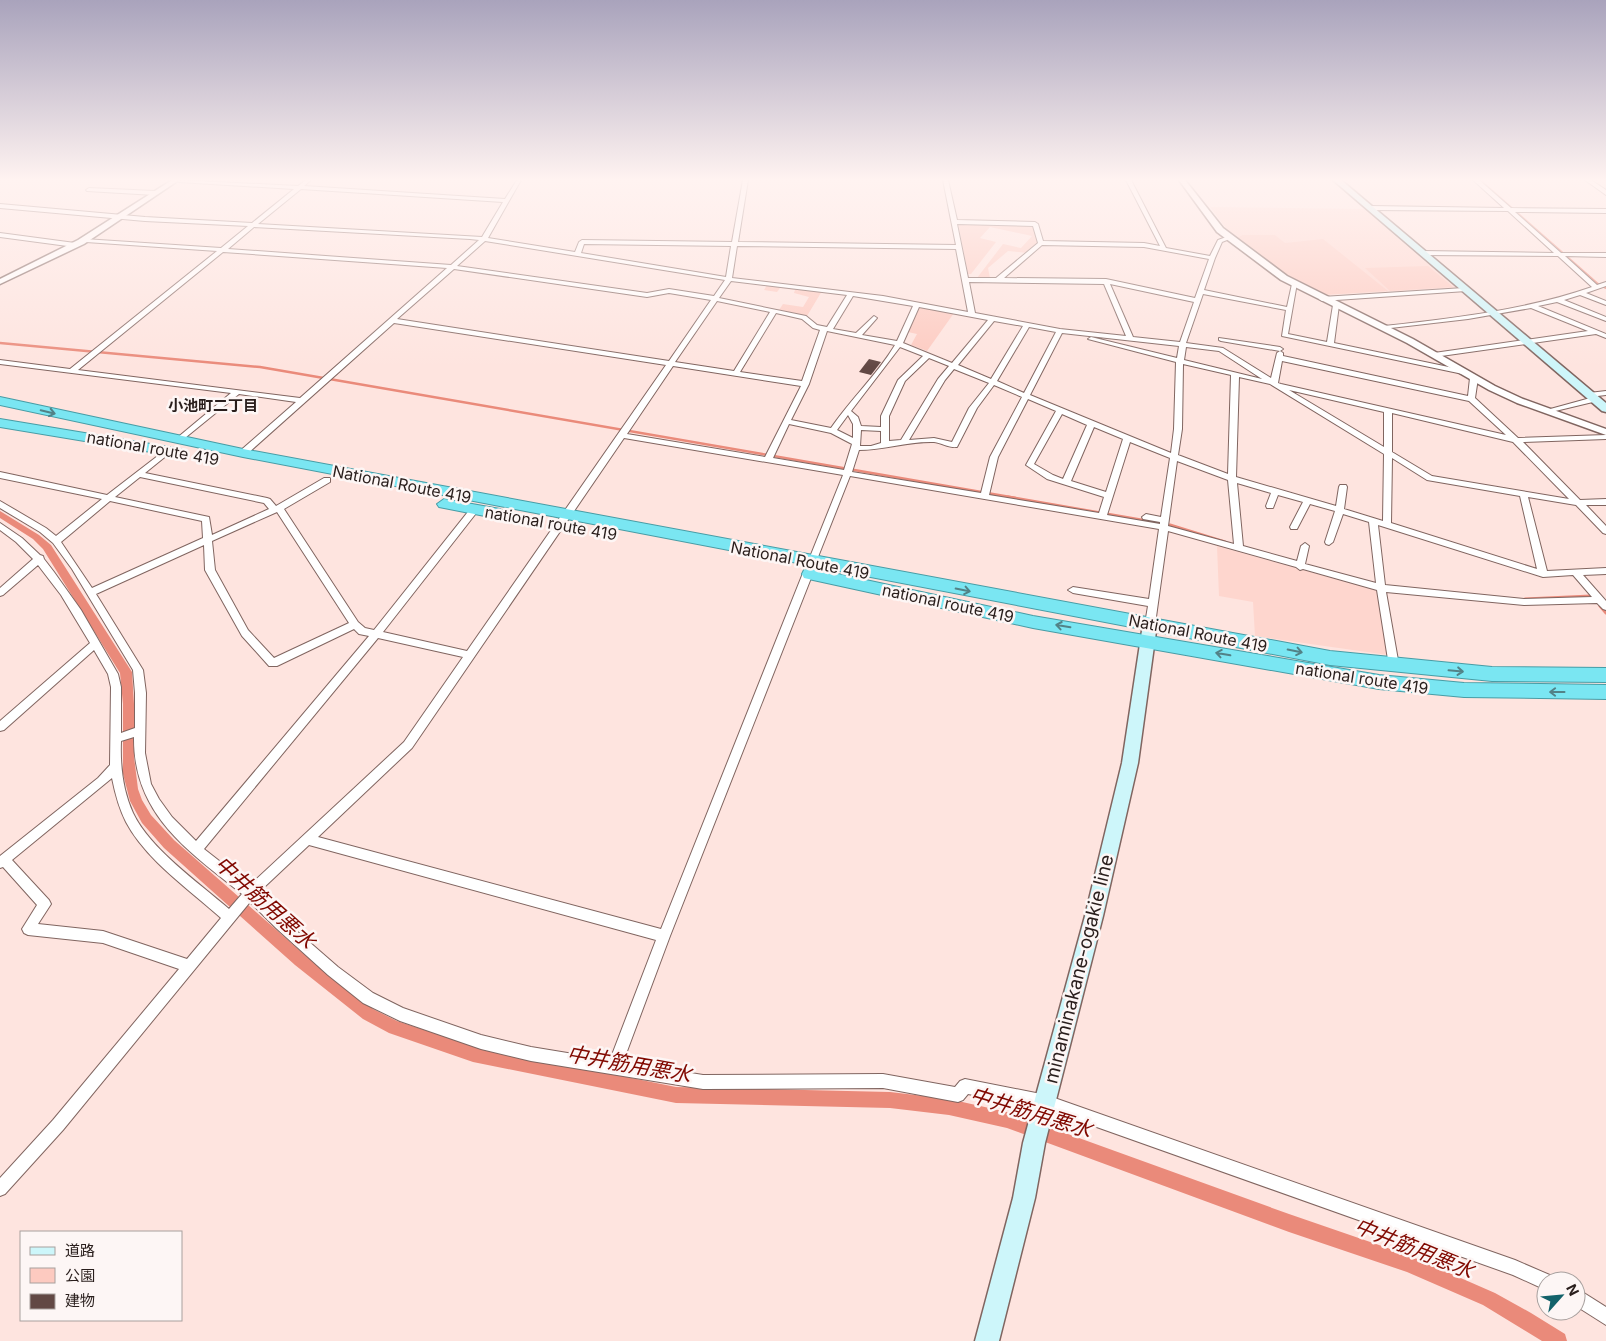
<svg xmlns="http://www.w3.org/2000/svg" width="1606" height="1341" font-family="Inter,'Noto Sans JP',sans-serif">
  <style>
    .built { fill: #fed6ce }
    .green { fill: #fdcac0 }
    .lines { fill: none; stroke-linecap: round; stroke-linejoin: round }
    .stream-far2 { stroke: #ea8a7a; stroke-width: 2 }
    .stream-far1 { stroke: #ea8a7a; stroke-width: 2.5 }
    .stream { stroke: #ea8a7a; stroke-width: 3 }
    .canal { fill: #ea8a7a; fill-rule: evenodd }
    .building { fill: #624844 }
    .minor-casing { stroke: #806560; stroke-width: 2 }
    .tertiary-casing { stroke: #806560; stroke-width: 3 }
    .secondary-casing { stroke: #806560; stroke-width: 3 }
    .trunk-casing { stroke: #489ca5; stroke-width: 2 }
    .minor { fill: #fff; fill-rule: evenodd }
    .tertiary { fill: #fff; fill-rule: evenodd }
    .secondary { fill: #cdf6fa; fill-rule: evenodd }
    .trunk { fill: #7ae6f2; fill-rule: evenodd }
    .oneway { stroke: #528287 }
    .labels { text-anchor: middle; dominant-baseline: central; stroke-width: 5; stroke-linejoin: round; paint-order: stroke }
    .far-neighbourhood-label { font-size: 15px; font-weight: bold; fill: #291e1c; stroke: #fdf6f5 }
    .street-label { font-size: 16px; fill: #291e1c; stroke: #fdf6f5 }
    .near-street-label { font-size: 19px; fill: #291e1c; stroke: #fdf6f5 }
    .near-water-label { font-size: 21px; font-style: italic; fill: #810901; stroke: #fdf6f5 }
  </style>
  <rect width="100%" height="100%" fill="#fee4df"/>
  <g class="built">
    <path d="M1210,207L1364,209L1456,288L1323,295L1281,272L1231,235Z"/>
    <path d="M1217,546L1378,591L1388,655L1255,636L1253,602L1219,596Z"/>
  </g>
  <g class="green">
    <path d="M958,223L1032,224L1038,243L1027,253L1008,251L988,268L990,278H977L1003,244L1021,248L1032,236L990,227L980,238L996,242L971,274H968Z"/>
    <path d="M1243,235H1275L1285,243L1323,239L1388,291L1323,295L1286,275L1236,238Z"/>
    <path d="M1428,266L1453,287L1390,291L1365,268Z"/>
    <path d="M767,285L822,291L807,316L779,310L783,304L803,307L809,297L794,293L795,290L780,288L777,292L764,290Z"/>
    <path d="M919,307L954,313L927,351L911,345L917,334L908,332Z"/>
  </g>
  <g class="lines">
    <path class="stream-far2" d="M1480,180L1598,284L1606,288"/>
    <path class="stream-far1" d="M0,343L260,367L1016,498"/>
    <g class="stream">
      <path d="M1008,497L1159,523"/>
      <path d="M1170,525L1225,542"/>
      <path d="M1525,599L1591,596"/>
      <path d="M1600,606L1606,613"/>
    </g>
    <path class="canal" d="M0,511L39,535L51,545L132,672L134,704V757L138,789L142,800L151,815L174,840L305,955L373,1009L397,1021L473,1046L676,1087L890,1092L949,1099L1007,1112L1289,1214L1408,1255L1495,1293L1531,1313L1565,1334L1567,1341H1542L1483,1305L1407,1272L1289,1232L1007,1128L949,1115L890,1108L676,1103L473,1062L389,1033L363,1019L295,965L164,848L142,823L130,801L123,774V704L120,673L43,549L33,539L0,518Z"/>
  </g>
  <path class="building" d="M869,359L881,362L871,375L859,372Z"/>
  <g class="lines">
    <g class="minor-casing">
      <g id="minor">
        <path d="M177,180L298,186L306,180H311L304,186L505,199L517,180H521L488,238L575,252L579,242L582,240L732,242L743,180H748L738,242L956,245L943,180H948L957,220L1035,222L1038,224L1043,241L1144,243L1160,246L1126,180H1131L1166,248L1210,256L1218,240L1229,236L1232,238L1222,242L1215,258L1204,290L1287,307L1292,284L1297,283L1288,334L1327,342L1333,305L1336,303L1339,305L1334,343L1463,370L1467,372L1463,374L1282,336L1286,310L1203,294L1186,343L1223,348L1271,378L1277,353L1280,351L1221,341L1219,340V338L1280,347L1283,349L1280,351L1283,353V356L1468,396L1470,378L1474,376L1478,378L1475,398L1518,438L1606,435V439L1523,442L1580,500L1606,499V505H1586L1606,526V534L1603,533L1576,505L1528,497L1547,571L1606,568V574L1583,575L1606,601V610L1603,609L1597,603L1524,605L1386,592L1399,666L1398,669H1390L1389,666L1377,590L1303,569L1300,570L1296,567L1168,531L1155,624L1150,627L1145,624L1148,606L1073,593L1068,590L1073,587L1149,599L1159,529L850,476L816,562L812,565L808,562L843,475L624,438L412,748L318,837L661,929L803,573L808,570L811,571L813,573L670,936L623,1062L703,1075L883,1074L955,1087L960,1081L965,1079L1046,1095L1515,1260L1552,1276L1553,1281H1546V1290L1513,1275L1046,1109L968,1094L963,1100L958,1102L883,1088L703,1089L531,1061L481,1049L400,1021L363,1003L328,975L276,928L250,902L63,1130L5,1194L0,1196V1178L53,1120L179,969L103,943L28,935L24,933L22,929L37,905L3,867L0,868V856L98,778L110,765L111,687L108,674L94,650L4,730L0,731V721L90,643L61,595L38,565L3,595L0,596V588L33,559L16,542L0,530V523L22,538L40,555L43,556L44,559L54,572L81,610L118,674L121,687V733L135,728V693L133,670L72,569L53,543L40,532L0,508V501L46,528L56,536L102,499L0,478V472L107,495L168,448L172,450L171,452L145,473L267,498L270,499L276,506L324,478H330V482L284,509L358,622L365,628L374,630L471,508H477V512L383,632L467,651L666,365L394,323L246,455H240V451L296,402L239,394L180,442L176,440L177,438L231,393L0,364V360L70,369L217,251L86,242L84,241V239L221,248L248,226L145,221L0,208V204L145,217L252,223L294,189L179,182ZM301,189L503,202L482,237L258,224ZM957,224L1033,226L1038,243L996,278H968ZM254,227L470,239L479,240L451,265L228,249ZM485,241L725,280L714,296L669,289L647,293L457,266ZM584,244L731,246L726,277L581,253ZM1042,245L1144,247L1209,259L1195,298L1106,279L1004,278ZM737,246L956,249L968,312L883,296L732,278ZM223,252L447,268L300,398L78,370ZM454,269L647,297L669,293L711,300L669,361L397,319ZM731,281L847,295L827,327L817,325L806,316L719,298ZM969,282L1104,284L1126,336L1060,329L975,313ZM1110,284L1194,302L1180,342L1133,337ZM853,296L913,306L897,341L862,335L877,318L874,316L856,333L833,329ZM717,301L770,312L734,371L675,362ZM919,307L988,320L952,363L903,343ZM776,313L802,319L813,328L820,330L802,381L740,372ZM994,321L1023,326L991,379L958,365ZM1029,327L1056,332L1024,393L997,381ZM827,331L895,345C877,375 850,400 831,428L791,420L809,384ZM1062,333L1179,346L1177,358L1091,337L1088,339L1176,362L1174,429L1171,453L1030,395ZM900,347L923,356L898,380L881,416V427L861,426L858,417L851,411ZM1186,347L1219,351L1262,379L1184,360ZM929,358L949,366L938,379L901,440L889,441V416L905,381ZM1282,361L1469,401L1506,435L1281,384L1278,383ZM1183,364L1231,375L1228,474L1178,455L1182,429ZM673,366L801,386L765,457L627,434ZM954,369L989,383L969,408L952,442L934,438L909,440L945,380ZM1239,377L1270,384L1384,454L1383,521L1344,509L1347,487L1346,485H1340L1339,487L1336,506L1236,477ZM994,385L1022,397L990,457L981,493L852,472L859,450C884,450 909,441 934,442C942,443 949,448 957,447L977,408ZM1289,390L1384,412V447ZM1028,399L1056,411L1026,465L1047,479L1104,497L1099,513L989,495L998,457ZM1392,413L1513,442L1569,499L1432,476L1392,452ZM1062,414L1087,425L1063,479L1053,475L1034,464ZM848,415L853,424V438L837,430ZM789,424L831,433L852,444L844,470L773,458ZM1094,427L1123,439L1106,492L1071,481ZM861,430L881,431V443L871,446H860ZM1130,442L1170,458L1161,517L1146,514L1142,517L1143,519L1160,522V524L1107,515ZM1392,458L1427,480L1520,496L1537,569L1391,523ZM1177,461L1228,480L1234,544L1168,526ZM140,477L264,503L269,509L212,535L209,517L115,497ZM1237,483L1271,493L1266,506L1267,508H1273L1278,495L1303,502L1290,527L1291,529H1297L1310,504L1335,511L1325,542L1326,544L1329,545L1333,542L1343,514L1369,522L1376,583L1305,564L1309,546L1305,543L1301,546L1297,561L1243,546ZM110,501L202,521L203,538L92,588L61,542ZM277,512L349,623L274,658L248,630L215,570L212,541ZM1378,525L1543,577L1573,575L1592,597L1524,599L1385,585ZM204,545L205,570L242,636L269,666H277L354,629L359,634L369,636L196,841L172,817L159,799L151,784L145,753L146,693L143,670L96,594ZM378,638L463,657L404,742L250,885L204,849ZM134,737C133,814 187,850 242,894L229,909C199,883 150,849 133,813C123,791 120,766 121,741ZM112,778C115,793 119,808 126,822C146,860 190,890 221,918L187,959L103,931L38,924L51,904L49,900L12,860ZM309,845L656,940L610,1060L531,1047L481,1035L403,1008L373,993L338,967L284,920L258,893Z"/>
        <path d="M1473,180H1479L1511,208L1606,209V213L1515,212L1561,253H1606V257L1565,256L1597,285L1606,282V286L1586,293L1606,301V305L1580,295L1564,300L1606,317V321L1557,302L1538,306L1606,334V338L1596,334L1434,357L1430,355L1434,353L1588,331L1531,308L1468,319L1382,329V327L1384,326C1455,318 1526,310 1592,287L1558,256L1422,255L1419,253L1422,251L1554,253L1508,211L1371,210L1368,208L1371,206L1504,208Z"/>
        <path d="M1585,180H1591L1606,190V195Z"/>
        <path d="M89,188L155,191L158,193L155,195L87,191L86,190Z"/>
        <path d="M0,233L75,243L78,245L75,247L0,237Z"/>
        <path d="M1464,288L1466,289V291L1322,301L1319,299L1322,297Z"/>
        <path d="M1606,391V395L1589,397L1585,395L1589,393Z"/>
        <path d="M1594,397L1598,399L1597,401L1547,413L1543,411Z"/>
        <path d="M1576,1288L1606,1307V1325L1576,1306Z"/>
      </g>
    </g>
    <g class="tertiary-casing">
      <g id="tertiary">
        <path d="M172,180H179L84,244L0,284V279L78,240Z"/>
        <path d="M1179,180H1185L1223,228L1287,276L1413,339L1495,386L1523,399L1606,429V435L1517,403L1489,390L1407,343L1281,280L1217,232Z"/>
      </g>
    </g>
    <g class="secondary-casing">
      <g id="secondary">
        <path d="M1333,180H1341L1606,403V412L1602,411Z"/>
        <path d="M1150,619L1155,620L1157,624L1138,763L1103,916L1045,1143L1035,1198L999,1341H975L1013,1198L1023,1143L1085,916L1122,763L1143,624L1145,620Z"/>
      </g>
    </g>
    <g class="trunk-casing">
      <g id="trunk">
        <path d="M0,397L243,449L1330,651L1492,667L1606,668V682L1492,681L1330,665L243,457L0,405Z"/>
        <path d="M0,419L181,449L188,453L181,457L0,427Z"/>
        <path d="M444,499L500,509L507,514L500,519L439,507L437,504Z"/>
        <path d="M810,568L1033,616L1379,675L1464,683L1606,685V699L1464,697L1379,689L1033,628L804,578L802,574L804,570Z"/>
      </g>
    </g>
    <use href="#minor" class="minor"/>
    <use href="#tertiary" class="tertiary"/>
    <use href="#secondary" class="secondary"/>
    <use href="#trunk" class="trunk"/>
  </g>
  <defs><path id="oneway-shaft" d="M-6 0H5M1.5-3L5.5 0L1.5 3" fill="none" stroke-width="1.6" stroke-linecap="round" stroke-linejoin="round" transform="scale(1.25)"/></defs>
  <g class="oneway">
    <use href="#oneway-shaft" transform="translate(48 412) rotate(13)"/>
    <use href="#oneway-shaft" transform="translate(963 590) rotate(11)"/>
    <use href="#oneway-shaft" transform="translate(1063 626) rotate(-171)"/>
    <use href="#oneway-shaft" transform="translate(1295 651) rotate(11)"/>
    <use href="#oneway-shaft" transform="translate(1223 654) rotate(-170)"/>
    <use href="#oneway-shaft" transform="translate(1456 671) rotate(5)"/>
    <use href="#oneway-shaft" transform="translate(1557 692) rotate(-180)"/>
  </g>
  <linearGradient id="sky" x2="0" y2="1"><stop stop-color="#a9a3bc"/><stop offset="0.49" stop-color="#fff3f1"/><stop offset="1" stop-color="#fff3f1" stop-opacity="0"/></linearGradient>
  <rect width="1606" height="367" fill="url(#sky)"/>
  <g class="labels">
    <g class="far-neighbourhood-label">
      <text x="213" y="405">小池町二丁目</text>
    </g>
    <g class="street-label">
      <text transform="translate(153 448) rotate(10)">national route 419</text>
      <text transform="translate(402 484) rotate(11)">National Route 419</text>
      <text transform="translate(551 523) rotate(10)">national route 419</text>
      <text transform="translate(800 560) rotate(11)">National Route 419</text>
      <text transform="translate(948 603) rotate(12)">national route 419</text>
      <text transform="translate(1198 633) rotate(11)">National Route 419</text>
      <text transform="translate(1362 678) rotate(9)">national route 419</text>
    </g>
    <g class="near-street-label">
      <text transform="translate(1079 969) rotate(-76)">minaminakane-ogakie line</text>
    </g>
    <g class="near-water-label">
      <text transform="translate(265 902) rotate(42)">中井筋用悪水</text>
      <text transform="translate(629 1064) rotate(10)">中井筋用悪水</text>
      <text transform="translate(1031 1112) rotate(17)">中井筋用悪水</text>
      <text transform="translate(1414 1248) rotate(22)">中井筋用悪水</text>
    </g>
  </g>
  <rect x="20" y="1231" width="162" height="90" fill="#fdf6f5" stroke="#a8a09e"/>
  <rect x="30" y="1247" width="25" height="8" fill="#cdf6fa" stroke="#a8a09e"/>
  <text x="65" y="1256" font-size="15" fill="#291e1c">道路</text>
  <rect x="30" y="1268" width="25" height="15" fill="#fdcac0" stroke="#a8a09e"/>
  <text x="65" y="1281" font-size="15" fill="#291e1c">公園</text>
  <rect x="30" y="1294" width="25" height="15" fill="#624844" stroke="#a8a09e"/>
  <text x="65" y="1306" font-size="15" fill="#291e1c">建物</text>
  <g transform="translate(1561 1296) rotate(63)"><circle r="24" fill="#fdf6f5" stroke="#a8a09e"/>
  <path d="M0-4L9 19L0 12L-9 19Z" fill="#13626a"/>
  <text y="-8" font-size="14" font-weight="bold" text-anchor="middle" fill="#291e1c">N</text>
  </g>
</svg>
